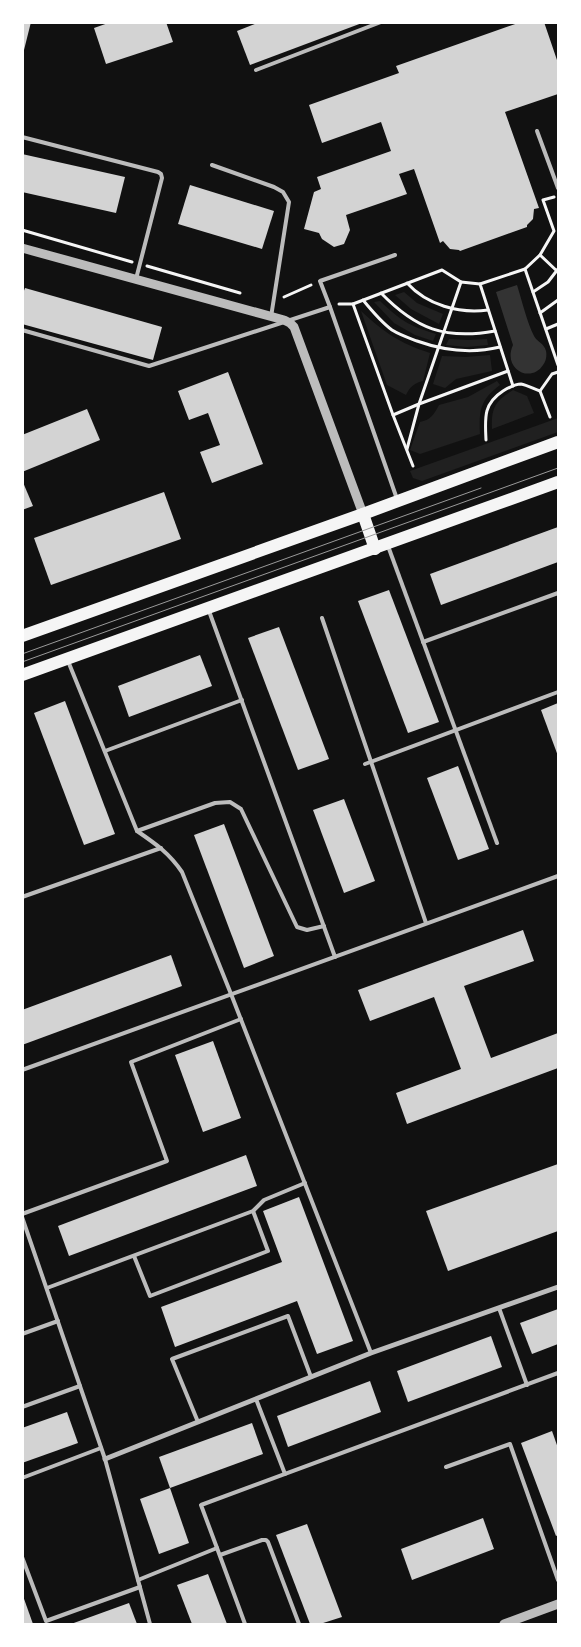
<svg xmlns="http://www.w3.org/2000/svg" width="581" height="1647" font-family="'Open Sans',sans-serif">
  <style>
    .green { fill: #202020 }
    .water { fill: #333 }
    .building { fill: #d3d3d3 }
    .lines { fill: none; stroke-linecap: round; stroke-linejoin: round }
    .path { stroke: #f5f5f5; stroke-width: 3 }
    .service { stroke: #bcbcbc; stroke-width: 4 }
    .minor { stroke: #bcbcbc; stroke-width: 5 }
    .tertiary { stroke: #bcbcbc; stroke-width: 9 }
    .primary { stroke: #f5f5f5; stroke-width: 12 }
    .tram { stroke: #9a9a9a; stroke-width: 1 }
  </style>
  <rect width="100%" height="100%" fill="#111"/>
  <g class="green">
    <path d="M404,292L417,303L443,314L439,324L411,309L395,295Z"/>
    <path d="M380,301C400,320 409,326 436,334L433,341L415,335L394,323L374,302Z"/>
    <path d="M361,311C385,333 399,343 430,353L423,381C415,383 410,386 406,395L387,385Z"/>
    <path d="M449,339L468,340L487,339L488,345L467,347L446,345Z"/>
    <path d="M490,355L492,371L456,379L445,388L433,384L442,356L466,357Z"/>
    <path d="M497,381L500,385C480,400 479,410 480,434L420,454L410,450L420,422C430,420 434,415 439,405L468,397Z"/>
    <path d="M513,390L527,396L534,413L492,429C491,408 495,401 513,390Z"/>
    <path d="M558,418V432L422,481L413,478L410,471Z"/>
  </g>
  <path class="water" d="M517,285C522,301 527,322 534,336C537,342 544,343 546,351C547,356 546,361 543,365C531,384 502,369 513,345L496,292Z"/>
  <g class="building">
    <path d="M22,22H31L23,54H22Z"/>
    <path d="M111,22H166L173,42L106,64L94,28Z"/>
    <path d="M260,22H362V23L250,65L237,31Z"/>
    <path d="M521,22H544L558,63V94L505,112L539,208L534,209L533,219L527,225V227L460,251L459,250L450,249L443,241L440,243L414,169L399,174L407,194L346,215L350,230L344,244L334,247L322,239L319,233L304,229L314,192L321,189L317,177L391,151L381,122L322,143L309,105L399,73L396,66Z"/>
    <path d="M22,154L125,177L116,213L22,192Z"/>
    <path d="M190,185L274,211L262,249L178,224Z"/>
    <path d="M25,288L162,327L153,360L22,324V296Z"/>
    <path d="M228,372L263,464L212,483L200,452L220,445L208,413L189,420L178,391Z"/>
    <path d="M87,409L100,440L22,472V435Z"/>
    <path d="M22,480L33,506L22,510Z"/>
    <path d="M164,492L181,539L51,585L34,538Z"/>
    <path d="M558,527V562L441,605L430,574Z"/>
    <path d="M389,590L439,722L408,733L358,601Z"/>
    <path d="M279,627L329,759L298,770L248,638Z"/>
    <path d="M200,655L212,686L129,717L118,686Z"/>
    <path d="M65,701L115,834L84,845L34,713Z"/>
    <path d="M558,703V756L541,710Z"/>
    <path d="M458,766L489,849L458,860L427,778Z"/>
    <path d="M344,799L375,881L344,893L313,810Z"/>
    <path d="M224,824L274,956L244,968L194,835Z"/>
    <path d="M523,930L534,961L464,986L491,1058L558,1033V1068L407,1124L396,1093L461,1069L434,997L370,1021L358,990Z"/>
    <path d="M171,955L182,986L22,1045V1010Z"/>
    <path d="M213,1041L241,1118L203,1132L175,1055Z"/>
    <path d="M246,1155L257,1186L69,1256L58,1226Z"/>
    <path d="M558,1164V1231L448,1271L426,1211Z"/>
    <path d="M299,1197L353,1341L317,1354L297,1301L175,1347L161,1307L282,1262L263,1211Z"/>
    <path d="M558,1309V1344L532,1354L520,1323Z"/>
    <path d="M491,1336L502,1367L408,1402L397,1371Z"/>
    <path d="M370,1381L381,1412L288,1447L277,1416Z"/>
    <path d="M67,1412L78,1443L22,1463V1428Z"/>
    <path d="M252,1423L263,1454L170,1488L159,1457Z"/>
    <path d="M552,1431L558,1448V1535L556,1536L521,1443Z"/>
    <path d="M170,1488L189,1543L159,1554L140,1499Z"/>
    <path d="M483,1518L494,1549L412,1580L401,1549Z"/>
    <path d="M307,1524L342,1617L320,1624H310L276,1535Z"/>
    <path d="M208,1574L227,1624H192L177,1585Z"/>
    <path d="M22,1596H23L33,1624H22Z"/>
    <path d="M129,1603L137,1624H71Z"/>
  </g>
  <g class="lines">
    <g class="path">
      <path d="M22,230L132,262"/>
      <path d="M540,255L554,231L543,200L554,197"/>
      <path d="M147,266L240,293"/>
      <path d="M525,269L540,255L558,272"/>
      <path d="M407,283C427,305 459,314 488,310"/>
      <path d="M533,292L548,282L558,269"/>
      <path d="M381,293C416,329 445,340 495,331"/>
      <path d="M284,297L311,285"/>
      <path d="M363,300C372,311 381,322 392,330C400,335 409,338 417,341C445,351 471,354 500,347"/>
      <path d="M339,304H353"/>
      <path d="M540,313L558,300"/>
      <path d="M546,329L558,324"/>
      <path d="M513,386L480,284L525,269L558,365"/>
      <path d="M540,391L550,417"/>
      <path d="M393,415L353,304L442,270L461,282"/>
      <path d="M486,440C485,418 483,404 503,391C508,388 515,384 521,384C527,385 534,389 540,391L552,374L558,372"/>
      <path d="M407,449L419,404L508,371"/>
      <path d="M413,466L393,415L419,404L461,282L480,284"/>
    </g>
    <g class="service">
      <path d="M256,70L381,22"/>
      <path d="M537,131L558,188"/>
      <path d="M22,137L158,172L161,174L162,178L136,279"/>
      <path d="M212,165L274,187L283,192L289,202L271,317"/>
      <path d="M330,307L320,281L395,255"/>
      <path d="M22,330L149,366L330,307L397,499"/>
      <path d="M388,546L497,843"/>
      <path d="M209,611L335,957"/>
      <path d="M322,618L426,923"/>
      <path d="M423,642L558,593"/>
      <path d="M68,661L137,831C156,844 169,853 182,872L231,994L371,1353"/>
      <path d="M105,751L242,700"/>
      <path d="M365,764L558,692"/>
      <path d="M137,831L215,803L230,802L241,809L297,927L307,930L324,926"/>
      <path d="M22,897L161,848"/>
      <path d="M22,1070L558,876"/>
      <path d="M22,1214L167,1161L131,1062L241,1019"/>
      <path d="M22,1217L105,1459L150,1624"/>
      <path d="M134,1256L150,1296L268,1251L253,1211"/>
      <path d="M47,1288L253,1211L264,1200L305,1183"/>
      <path d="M499,1308L527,1385"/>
      <path d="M22,1334L58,1321"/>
      <path d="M256,1399L285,1474"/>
      <path d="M22,1407L80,1386"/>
      <path d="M198,1422L172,1359L288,1316L311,1377"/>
      <path d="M446,1467L510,1444L558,1580"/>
      <path d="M22,1478L101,1448"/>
      <path d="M217,1548L201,1505L558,1373"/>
      <path d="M220,1555L262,1540H266L268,1542L299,1624"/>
      <path d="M22,1557L46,1621L140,1587"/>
      <path d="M138,1580L217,1548L245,1624"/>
    </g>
    <path class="minor" d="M105,1459L371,1353L558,1287"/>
    <g class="tertiary">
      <path d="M22,248L284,320L290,323L294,327L363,514"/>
      <path d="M504,1624L558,1604"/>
    </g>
    <g class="primary">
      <path d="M363,514L375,549"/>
      <path d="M22,636L363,514L558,442"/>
      <path d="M22,675L558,482"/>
    </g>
    <g class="tram">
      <path d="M22,654L481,488"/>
      <path d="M22,662L558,468"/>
    </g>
  </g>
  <rect width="581" height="1647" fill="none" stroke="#ffffff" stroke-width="48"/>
</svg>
